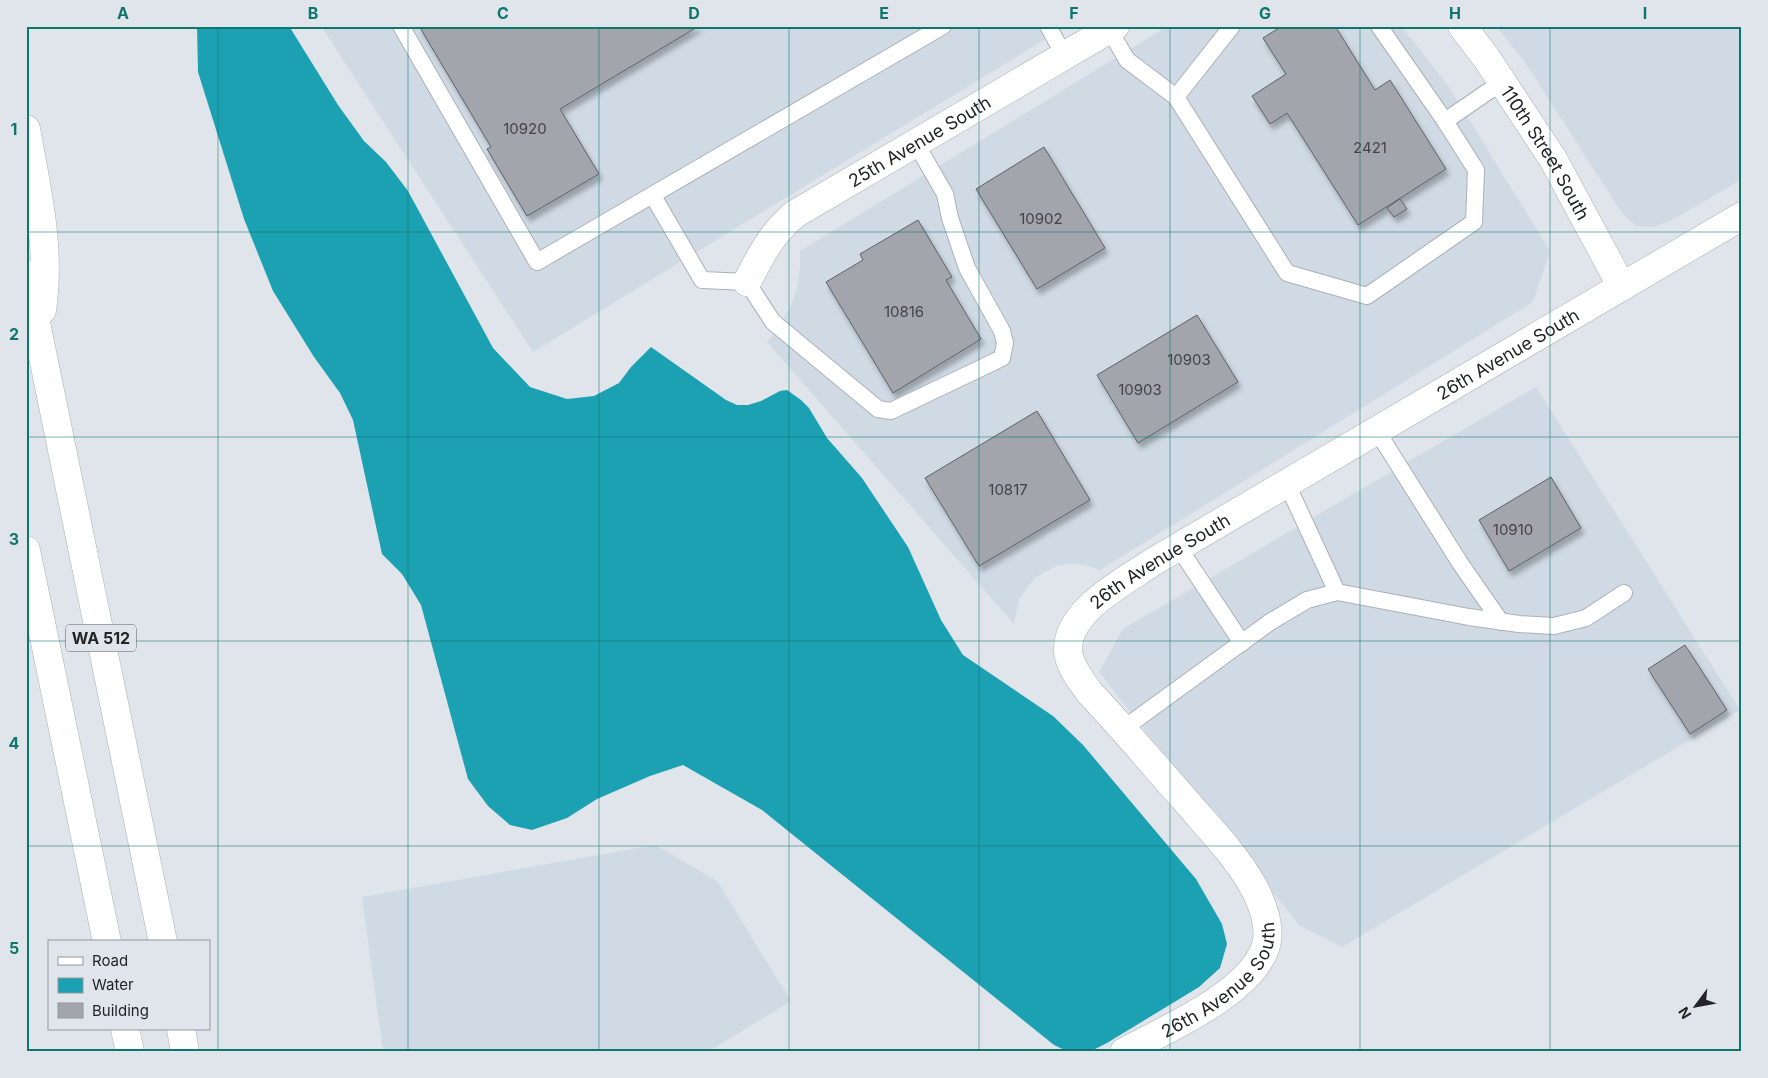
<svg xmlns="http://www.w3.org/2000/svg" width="1768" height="1078" font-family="Inter,sans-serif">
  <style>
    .built { fill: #cfdae5 }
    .water { fill: #1ba1b2 }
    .building { fill: #a2a5ab; stroke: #5f6166; filter: url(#shadow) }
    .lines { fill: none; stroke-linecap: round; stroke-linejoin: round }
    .service-casing { stroke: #acb1b6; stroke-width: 18 }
    .minor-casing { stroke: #acb1b6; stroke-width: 29 }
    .motorway-casing { stroke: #acb1b6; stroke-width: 29 }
    .service { stroke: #fff; stroke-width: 16 }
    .minor { stroke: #fff; stroke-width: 28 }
    .motorway { stroke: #fff; stroke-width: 28 }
    .grid { fill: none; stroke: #0f766e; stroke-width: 1; stroke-opacity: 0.55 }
    .labels { text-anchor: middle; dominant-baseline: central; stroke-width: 4; stroke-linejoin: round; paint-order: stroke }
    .number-label { font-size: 15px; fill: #424446 }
    .shield { fill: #dfe5ea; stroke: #5b5e60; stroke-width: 1 }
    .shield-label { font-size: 16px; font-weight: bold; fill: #222425 }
    .street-label { font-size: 18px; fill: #222425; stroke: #dfe5ea }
    .neatline { fill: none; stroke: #0f766e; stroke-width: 2 }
    .grid-label { font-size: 16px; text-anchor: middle; font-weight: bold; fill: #0f766e }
  </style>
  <defs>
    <filter id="shadow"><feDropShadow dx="3" dy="5.5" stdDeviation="2.5" flood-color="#0004"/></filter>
  </defs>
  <rect width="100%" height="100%" fill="#dfe5ea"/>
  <g class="built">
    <path d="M321,26H1067L533,352Z"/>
    <path d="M1168,26H1401L1449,87L1550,251L1533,302L1100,570L1086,565L1072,563L1057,566L1044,572L1034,579L1019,599L1014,624L767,342L780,325L791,306L798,285L800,268V251Z"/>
    <path d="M1496,26H1742V179L1676,218L1655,227L1636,226L1622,213L1524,61Z"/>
    <path d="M1536,387L1740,710L1342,947L1299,925L1099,672L1123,629Z"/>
    <path d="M655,845L717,881L791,1001L711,1050L712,1052H383L362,897Z"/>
  </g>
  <path class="water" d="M197,26H289L338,105L364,141L386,162L408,191L493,348L530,387L567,399L594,396L619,383L631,367L651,347L726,400L737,405H748L761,401L780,391L787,390L801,400L809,408L827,438L862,478L908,547L941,620L963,655L1053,716L1083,745L1196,879L1222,924L1227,944L1220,968L1199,987L1107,1043L1089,1052H1069L1054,1045L762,810L683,765L650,776L597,799L567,818L532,830L510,825L488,806L468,779L421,605L402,574L382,554L353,420L340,393L314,357L273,291L244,219L198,72Z"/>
  <g class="building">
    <path d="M419,26H699L560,109L599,174L527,216L487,149L491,147Z"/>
    <path d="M1282,26H1335L1375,90L1390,80L1446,169L1358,225L1287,113L1270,124L1252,96L1286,74L1263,38Z"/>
    <path d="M1044,147L1105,248L1037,289L976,189Z"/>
    <path d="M1400,199L1407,209L1394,217L1387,208Z"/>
    <path d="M918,220L952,277L946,280L981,339L893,393L826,282L863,260L860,254Z"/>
    <path d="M1197,315L1238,382L1138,443L1097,375Z"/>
    <path d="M1037,411L1090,500L979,566L925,478Z"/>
    <path d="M1551,477L1581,528L1509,571L1479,520Z"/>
    <path d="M1685,645L1727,710L1690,734L1648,669Z"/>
  </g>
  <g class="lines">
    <g class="service-casing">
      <g id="service">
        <path d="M401,26L537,262L943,26"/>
        <path d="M1048,26L1064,55"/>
        <path d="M1379,26L1445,121"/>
        <path d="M1109,29L1127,60L1176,97L1287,273L1367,296L1474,222L1476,170L1445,121L1502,82"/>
        <path d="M1176,97L1232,26"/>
        <path d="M653,196L702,280L747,282L773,322L878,409L891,411L1002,358L1005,343L1002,331L967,268L950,218L945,194L915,142"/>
        <path d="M1377,431L1460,563L1501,622"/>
        <path d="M1287,484L1337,592"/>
        <path d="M1179,548L1242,643"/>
        <path d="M1123,729L1270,622L1307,600L1337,592L1469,617L1519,624L1554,626L1586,618L1624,593"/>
      </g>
    </g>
    <g class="minor-casing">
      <g id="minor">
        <path id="s1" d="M1462,26L1487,59L1553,159L1622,287"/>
        <path id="s2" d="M747,282C761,255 771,234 795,214L1115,26"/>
        <path id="s3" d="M1124,1052C1166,1029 1245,996 1264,951C1273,931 1263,904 1253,886C1235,854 1209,828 1185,800C1153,764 1122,727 1089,692C1081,680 1069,666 1068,651C1066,611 1125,581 1153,562L1742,216"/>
      </g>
    </g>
    <g class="motorway-casing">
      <g id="motorway">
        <path d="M26,129C37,191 51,247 42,310"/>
        <path d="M26,274L163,942"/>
        <path d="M26,550L107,942"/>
        <path d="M125,1029L130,1052"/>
        <path d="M181,1029L185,1052"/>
      </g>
    </g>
    <use href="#service" class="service"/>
    <use href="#minor" class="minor"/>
    <use href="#motorway" class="motorway"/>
  </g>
  <path class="grid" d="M218,26V1052M408,26V1052M599,26V1052M789,26V1052M979,26V1052M1170,26V1052M1360,26V1052M1550,26V1052M26,232H1742M26,437H1742M26,641H1742M26,846H1742"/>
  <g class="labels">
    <g class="number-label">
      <text x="525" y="128">10920</text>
      <text x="1370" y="147">2421</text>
      <text x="1041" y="218">10902</text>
      <text x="904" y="311">10816</text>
      <text x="1189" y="359">10903</text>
      <text x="1140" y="389">10903</text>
      <text x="1008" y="489">10817</text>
      <text x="1513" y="529">10910</text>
    </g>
    <rect class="shield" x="66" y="624.5" width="70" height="27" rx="4"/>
    <g class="shield-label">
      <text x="101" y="638">WA 512</text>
    </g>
    <g class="street-label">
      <text stroke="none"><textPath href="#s2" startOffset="228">25th Avenue South</textPath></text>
      <text stroke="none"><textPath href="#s1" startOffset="152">110th Street South</textPath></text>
      <text stroke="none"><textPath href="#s3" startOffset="1084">26th Avenue South</textPath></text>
      <text stroke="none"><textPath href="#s3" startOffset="679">26th Avenue South</textPath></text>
      <text stroke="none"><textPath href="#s3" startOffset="124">26th Avenue South</textPath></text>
    </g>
  </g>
  <rect width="1768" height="1078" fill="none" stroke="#dfe5ea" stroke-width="55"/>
  <rect x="48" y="940" width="162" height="90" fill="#dfe5ea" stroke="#93989b"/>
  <rect x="58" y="957" width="25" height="8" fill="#ffffff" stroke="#93989b"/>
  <text x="92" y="966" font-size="15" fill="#222425">Road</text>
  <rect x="58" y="978" width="25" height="15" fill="#1ba1b2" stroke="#93989b"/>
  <text x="92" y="990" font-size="15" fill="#222425">Water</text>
  <rect x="58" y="1003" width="25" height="15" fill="#a2a5ab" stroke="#93989b"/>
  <text x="92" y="1016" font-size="15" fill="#222425">Building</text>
  <g transform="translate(1696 1006) rotate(238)" stroke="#dfe5ea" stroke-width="4" paint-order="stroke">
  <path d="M0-4L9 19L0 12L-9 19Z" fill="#222425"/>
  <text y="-8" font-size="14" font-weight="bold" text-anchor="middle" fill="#222425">N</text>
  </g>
  <rect x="28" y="28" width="1712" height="1022" class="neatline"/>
  <g class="grid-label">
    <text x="123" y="19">A</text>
    <text x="313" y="19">B</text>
    <text x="503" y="19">C</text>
    <text x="694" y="19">D</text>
    <text x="884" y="19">E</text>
    <text x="1074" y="19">F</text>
    <text x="1265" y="19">G</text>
    <text x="1455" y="19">H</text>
    <text x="1645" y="19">I</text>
    <text x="14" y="135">1</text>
    <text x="14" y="340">2</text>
    <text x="14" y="545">3</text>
    <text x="14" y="749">4</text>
    <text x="14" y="954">5</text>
  </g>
</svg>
